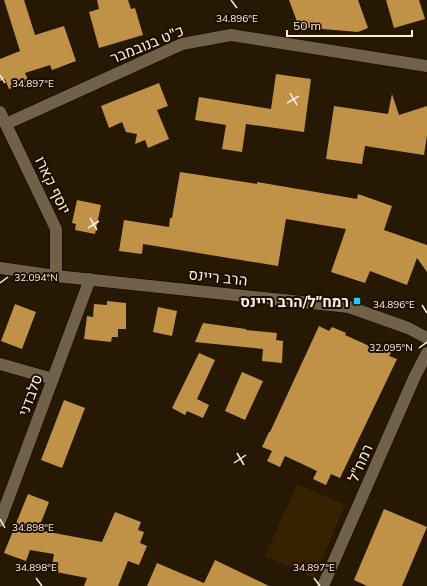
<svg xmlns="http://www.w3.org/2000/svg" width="427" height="586" font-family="Mulish,Heebo,sans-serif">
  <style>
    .green { fill: #362100 }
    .building { fill: #c09248 }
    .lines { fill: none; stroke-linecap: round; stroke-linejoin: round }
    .minor-casing { stroke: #0f0400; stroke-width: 13 }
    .minor { stroke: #716148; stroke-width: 12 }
    .ticks { fill: none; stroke: #f8efe1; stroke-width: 1.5 }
    .poi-dot { fill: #25c9fe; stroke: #1d0f00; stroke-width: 1.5 }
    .labels { text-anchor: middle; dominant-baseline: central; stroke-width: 4; stroke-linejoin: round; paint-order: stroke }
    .street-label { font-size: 15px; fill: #f8efe1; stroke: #1d0f00 }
    .poi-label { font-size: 15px; font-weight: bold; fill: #f8efe1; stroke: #1d0f00; text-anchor: end }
    .ticks-label { font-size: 10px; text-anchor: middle; fill: #f8efe1; stroke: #1d0f00; stroke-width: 4; stroke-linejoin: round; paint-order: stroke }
  </style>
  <rect width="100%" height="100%" fill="#261803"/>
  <path class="green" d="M297,484L345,505L314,578L265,556Z"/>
  <g class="building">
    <path d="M4,0H24L35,35L64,26L76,61L52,70L50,65L25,73L29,82L9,89L5,79L0,81V59L20,51Z"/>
    <path d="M97,0H128L131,9L135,8L143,35L99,48L89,12L99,9Z"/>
    <path d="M289,0H358L368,28L358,32L299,27Z"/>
    <path d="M386,0H419L425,19L394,28Z"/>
    <path d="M276,74L311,79L304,132L246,124L242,152L222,149L226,125L195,120L199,97L271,109Z"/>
    <path d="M159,83L168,106L157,110L169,139L148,148L145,140L135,144L137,134L126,132L122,122L109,128L101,106Z"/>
    <path d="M392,94L399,115L427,106V135L424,155L365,146L362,164L326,159L334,106L388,114Z"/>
    <path d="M180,172L257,184V182L357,199L358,194L392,206L384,230L427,245V272L417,258L407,285L370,271L365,283L331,272L346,229L286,219L278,266L143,244L142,254L119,251L124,220L169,227L170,218H172Z"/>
    <path d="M77,200L101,205L95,234L75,230L76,224L72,223Z"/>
    <path d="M107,301L126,303V329H118V337H112L111,342L84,339L87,316L93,317L94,304L107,305Z"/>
    <path d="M15,304L36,312L22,349L1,341Z"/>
    <path d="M158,307L177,311L172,336L153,332Z"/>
    <path d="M203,323L246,329V330L277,333L276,340L283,341L282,363L262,361L263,349L195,342Z"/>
    <path d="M319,326L329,331L332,327L346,333L345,335L376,349L378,344L392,351L389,356L397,359L340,478L331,474L326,485L313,479L317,471L285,456L280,467L267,461L272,451L262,447L269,432H270Z"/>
    <path d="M199,353L215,360L197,399L209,405L203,418L187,411L185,415L172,408Z"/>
    <path d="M242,372L263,381L245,420L225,411Z"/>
    <path d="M64,400L85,408L62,468L41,460Z"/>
    <path d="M28,494L49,502L38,530L102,542L115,512L141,522L138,530L144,532L140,543L147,546L139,565L128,561L118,586H84L87,578L51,571L54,554L30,550L26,561L4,553Z"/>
    <path d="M384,509L427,527L402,586H367L354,580Z"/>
    <path d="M215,560L269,586H147L157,563L204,583Z"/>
  </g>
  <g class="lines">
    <g class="minor-casing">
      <g id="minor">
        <path d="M0,112L56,229V276"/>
        <path d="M6,124L182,44L231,35L427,66"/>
        <path d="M0,268L56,276L349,307L408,328L427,338"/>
        <path d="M0,364L53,379"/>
        <path d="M0,521L90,279"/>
        <path d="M323,586L415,376L427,353"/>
      </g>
    </g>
    <use href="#minor" class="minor"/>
  </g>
  <path class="ticks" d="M231,0L237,8M0,75L5,83M290,93L297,105M287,103L299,96M90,218L97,230M88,228L99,221M0,283L8,277M422,305L427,313M419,348L427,342M237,453L244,465M234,463L246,455M0,519L5,528M36,578L42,586M314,578L320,586"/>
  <rect class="poi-dot" x="353" y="297" width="8" height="8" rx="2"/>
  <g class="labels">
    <g class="street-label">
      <text transform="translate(147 44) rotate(-22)">כ"ט בנובמבר</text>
      <text transform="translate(53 185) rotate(64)">יוסף קארו</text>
      <text transform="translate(218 277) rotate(6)">הרב ריינס</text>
      <text transform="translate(30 395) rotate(-70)">סלבדני</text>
      <text transform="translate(360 463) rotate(-66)">רמח"ל</text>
    </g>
    <g class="poi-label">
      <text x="349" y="301">רמח״ל/הרב ריינס</text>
    </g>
  </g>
  <g class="ticks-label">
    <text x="237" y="22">34.896°E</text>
    <text x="33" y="87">34.897°E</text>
    <text x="36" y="281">32.094°N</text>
    <text x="394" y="308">34.896°E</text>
    <text x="391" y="351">32.095°N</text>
    <text x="33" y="531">34.898°E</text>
    <text x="36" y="571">34.898°E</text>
    <text x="314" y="571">34.897°E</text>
  </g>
  <path d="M287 30v6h125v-6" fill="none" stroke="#f8efe1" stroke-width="2"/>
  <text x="293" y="30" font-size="12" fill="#f8efe1" stroke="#1d0f00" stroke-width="3" paint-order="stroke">50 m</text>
</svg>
